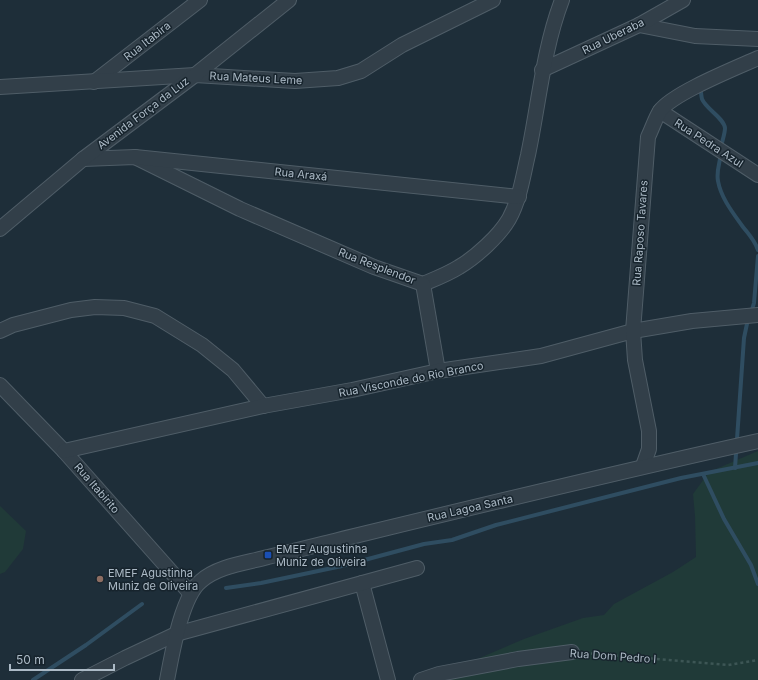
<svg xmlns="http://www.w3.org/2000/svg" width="758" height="680" font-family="Inter,sans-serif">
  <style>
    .green { fill: #203a38 }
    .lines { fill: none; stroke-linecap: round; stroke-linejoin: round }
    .stream { stroke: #2f4d61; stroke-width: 4 }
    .minor-casing { stroke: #4f5d67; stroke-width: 16 }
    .path { stroke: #3d5655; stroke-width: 2.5; stroke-dasharray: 3 3; stroke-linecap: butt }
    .minor { stroke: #323f49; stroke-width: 14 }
    .transit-dot { fill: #1a4fb4; stroke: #17242d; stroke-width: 1.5 }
    .education-dot { fill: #8d6e63; stroke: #17242d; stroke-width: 1.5 }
    .labels { text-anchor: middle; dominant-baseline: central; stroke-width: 3; stroke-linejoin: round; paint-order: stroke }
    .street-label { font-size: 11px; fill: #acbac6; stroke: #17242d }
    .poi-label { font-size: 11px; fill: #acbac6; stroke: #17242d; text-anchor: start }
  </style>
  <rect width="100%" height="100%" fill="#1e2e39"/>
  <g class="green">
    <path d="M758,451V680H428L524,639L583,618L604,615L614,604L673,572L696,557L695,516L693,494L709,472Z"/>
    <path d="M0,506L26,531L23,549L5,572L0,574Z"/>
  </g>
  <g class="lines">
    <g class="stream">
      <path d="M700,86C701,90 701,95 702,99C706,109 724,118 725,128C725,134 722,141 721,147"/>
      <path d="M721,153C720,163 716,171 718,181C721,198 733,213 743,227C749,234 755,241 758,250"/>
      <path d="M751,313L754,303L758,256"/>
      <path d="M735,468L744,338L748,319"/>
      <path d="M703,474L724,519L751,565L758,584"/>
      <path d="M226,588L261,583L342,566L424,544L452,540L496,525L681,478L758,463"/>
      <path d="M33,680L86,645L142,604"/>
    </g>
    <g class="minor-casing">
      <g id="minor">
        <path d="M639,25L695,36L758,39"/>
        <path d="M542,70L639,25L683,0"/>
        <path d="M94,82L200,0"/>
        <path d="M0,87L195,75L295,81L338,78L361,71L402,45L493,0"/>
        <path d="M660,111L758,175"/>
        <path d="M135,157L240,209L374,267L423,284C435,279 448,274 459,267C476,257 499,236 509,219C520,199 523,176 528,155C539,103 543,50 562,0"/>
        <path d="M83,159L135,157L519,197"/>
        <path d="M0,229L83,159L195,75L289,0"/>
        <path d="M423,284L438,371"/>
        <path d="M0,331L13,325L71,310L95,307L124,308L155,316L202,345L233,370L263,406"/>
        <path d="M0,385L64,451L190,593"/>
        <path d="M64,451L263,406L352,390L438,371L541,356L633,331L692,321L758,315"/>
        <path d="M643,466L649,449V431L635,360L633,331L648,137C652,129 655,119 660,111C673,93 736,68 758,58"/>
        <path d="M362,583L388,680"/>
        <path d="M82,680L125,658L176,634L417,568"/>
        <path d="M167,680C172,655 181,597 201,581C218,566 246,563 268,557C291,552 314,546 338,540C478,506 617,472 758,441"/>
        <path d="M421,680L439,674L518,659L572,652"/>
      </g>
    </g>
    <path class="path" d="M585,653L728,665L758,660"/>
    <use href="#minor" class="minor"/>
  </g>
  <rect class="transit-dot" x="264" y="551" width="8" height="8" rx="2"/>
  <circle class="education-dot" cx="100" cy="579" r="4"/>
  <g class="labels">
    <g class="street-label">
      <text transform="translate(613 36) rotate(-26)">Rua Uberaba</text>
      <text transform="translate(147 41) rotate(-38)">Rua Itabira</text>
      <text transform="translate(256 78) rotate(3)">Rua Mateus Leme</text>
      <text transform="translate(143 113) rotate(-37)">Avenida Força da Luz</text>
      <text transform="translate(709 143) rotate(33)">Rua Pedra Azul</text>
      <text transform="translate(301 174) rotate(6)">Rua Araxá</text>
      <text transform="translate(640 233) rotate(-86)">Rua Raposo Tavares</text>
      <text transform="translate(377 266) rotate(21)">Rua Resplendor</text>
      <text transform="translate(411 379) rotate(-11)">Rua Visconde do Rio Branco</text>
      <text transform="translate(97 488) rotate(49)">Rua Itabirito</text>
      <text transform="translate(470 508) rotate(-13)">Rua Lagoa Santa</text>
      <text transform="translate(613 656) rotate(4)">Rua Dom Pedro I</text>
    </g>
    <g class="poi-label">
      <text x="276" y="549">EMEF Augustinha<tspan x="276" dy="13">Muniz de Oliveira</tspan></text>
      <text x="108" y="573">EMEF Agustinha<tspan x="108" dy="13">Muniz de Oliveira</tspan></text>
    </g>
  </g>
  <path d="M10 664v6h104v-6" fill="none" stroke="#acbac6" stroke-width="2"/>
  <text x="16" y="664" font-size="12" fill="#acbac6" stroke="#17242d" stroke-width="3" paint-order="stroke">50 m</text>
</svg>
